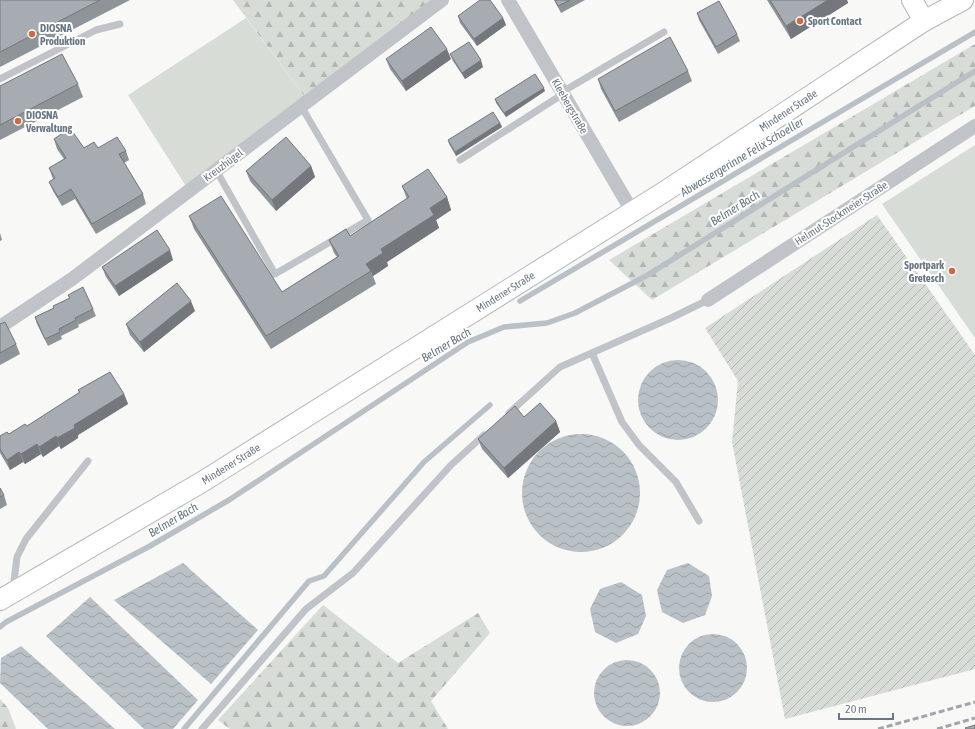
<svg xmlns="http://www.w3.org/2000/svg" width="975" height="729" font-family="'Asap Condensed',sans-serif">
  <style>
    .green { fill: #d8dcd6 }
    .forest { fill: url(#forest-firs) }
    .garden { fill: url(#garden-furrows) }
    .water { fill: url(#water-waves) }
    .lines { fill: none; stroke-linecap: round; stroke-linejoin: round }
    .stream { stroke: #b9c1c6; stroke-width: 5.5 }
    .secondary-casing { stroke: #b3b7bb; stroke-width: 22 }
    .lane { stroke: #c0c3c7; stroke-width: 7 }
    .street { stroke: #c0c3c7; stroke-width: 14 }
    .secondary { stroke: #fff; stroke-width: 20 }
    .rail { stroke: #a0a5ab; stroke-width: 3; stroke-dasharray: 6 3; stroke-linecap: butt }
    .wall { fill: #8f9499 }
    .shaded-wall { fill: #74787d }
    .building { fill: #a6acb2; stroke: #74787d }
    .poi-dot { fill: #cd6a42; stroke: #fff; stroke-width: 1.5 }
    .labels { text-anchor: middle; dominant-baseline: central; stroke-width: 4; stroke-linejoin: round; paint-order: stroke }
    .poi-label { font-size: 11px; font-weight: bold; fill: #6b7783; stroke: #fff; text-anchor: start }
    .street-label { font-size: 11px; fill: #6b7783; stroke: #fff }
    .water-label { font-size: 12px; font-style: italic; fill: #67777f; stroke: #fff }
  </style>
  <defs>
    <pattern id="forest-firs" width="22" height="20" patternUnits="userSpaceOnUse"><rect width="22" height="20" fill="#d8dcd6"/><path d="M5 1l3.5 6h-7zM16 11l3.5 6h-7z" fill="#b3b7b3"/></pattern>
    <pattern id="garden-furrows" width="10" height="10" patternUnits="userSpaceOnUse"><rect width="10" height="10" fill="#d8dcd6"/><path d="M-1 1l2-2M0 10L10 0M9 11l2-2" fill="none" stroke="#b3b7b3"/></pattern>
    <pattern id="water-waves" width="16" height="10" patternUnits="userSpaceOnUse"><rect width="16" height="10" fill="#b9c1c6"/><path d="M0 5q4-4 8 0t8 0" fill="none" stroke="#9aa2a6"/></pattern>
  </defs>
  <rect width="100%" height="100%" fill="#f8f8f6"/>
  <g class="green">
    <path d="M246,18L308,101L189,191L128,95Z"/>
    <path d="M975,145V338L882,204Z"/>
  </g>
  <g class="forest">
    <path d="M233,0H442L308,101Z"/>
    <path d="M975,44V106L652,300L609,260Z"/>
    <path d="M323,605L398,663L478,613L490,633L431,701L448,729H230L218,720Z"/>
    <path d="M0,699L8,708L16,729H0Z"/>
  </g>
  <path class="garden" d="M877,215L975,355V669L785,719L732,442L738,381L705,328Z"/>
  <g class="water">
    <circle cx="678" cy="400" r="40"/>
    <circle cx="581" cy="493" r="59"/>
    <path d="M183,563L258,630L211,684L114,600Z"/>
    <path d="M688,563L709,576L712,596L705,615L683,623L662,612L657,590L667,570Z"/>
    <path d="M621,582L642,595L646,616L638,634L616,643L595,632L590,609L600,589Z"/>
    <path d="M90,597L198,700L173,729H144L46,636Z"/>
    <circle cx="713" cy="668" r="34"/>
    <path d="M21,646L115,729H48L0,683L1,658Z"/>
    <circle cx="627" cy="693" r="33"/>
  </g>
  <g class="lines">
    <g class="stream">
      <path d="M520,301L975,32"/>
      <path d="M0,627L6,622L150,546L229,500L468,342L504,327L547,323L575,313L646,276L975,71"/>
      <path d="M184,729L309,581L324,576L424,462L490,405"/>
    </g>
    <g class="secondary-casing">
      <g id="secondary">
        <path d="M912,0L924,21"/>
        <path id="s1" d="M0,600L202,482L664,192L924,21L963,0"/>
      </g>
    </g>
    <g class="lane">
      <path d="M0,79L96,30L120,24"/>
      <path d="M562,92L664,32"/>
      <path d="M460,160L563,94"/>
      <path d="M216,170L275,274L368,220L301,106"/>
      <path d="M592,353L622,422L639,445L676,482L699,521"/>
      <path d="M509,413L560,367L671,318L708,300"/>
      <path d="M13,589L17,557L26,539L88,461"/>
      <path d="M202,729L306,609L353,573L451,465L484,435"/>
    </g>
    <g class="street">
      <path d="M508,0L632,211"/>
      <path d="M708,300L975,126"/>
      <path d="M0,327L72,279L442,0"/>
    </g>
    <use href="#secondary" class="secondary"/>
    <g class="rail">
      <path d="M878,729L975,702"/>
      <path d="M937,729L975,718"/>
    </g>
  </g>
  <g class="wall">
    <path d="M0,0H130L0,67Z"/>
    <path d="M554,0H585L561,13Z"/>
    <path d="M767,0H847L848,3L791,39Z"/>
    <path d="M697,13L737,34L740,41L718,54L699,20Z"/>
    <path d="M458,16L503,18L506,25L477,46L460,23Z"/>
    <path d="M450,54L483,67L465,79L453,61Z"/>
    <path d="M386,59H451L406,91L390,69Z"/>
    <path d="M688,71L692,81L619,122L601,89L598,79Z"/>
    <path d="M78,84L83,97L0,140V86Z"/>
    <path d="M545,91L506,117L496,103L495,99Z"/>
    <path d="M500,123L502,127L456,156L449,144L448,140Z"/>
    <path d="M54,139L84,148H98L126,151L129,160L124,163L143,194L146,204L96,234L75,199L62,206L53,191L49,182L53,179L49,168L64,159L57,149Z"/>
    <path d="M311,166L315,177L276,211L250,181L246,171Z"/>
    <path d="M402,186L447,197L451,210L436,220L439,228L387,262L388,266L373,276L376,284L271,349L194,229L189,216L282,292L337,257L334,253L329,240L350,236L407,199Z"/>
    <path d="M0,233L2,240L0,241Z"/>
    <path d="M173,260L119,296L106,277L102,267Z"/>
    <path d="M68,295L93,309L96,316L78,325L79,327L61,336L62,339L48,346L37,324L35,317L54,308L69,298Z"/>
    <path d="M195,311L144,352L130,335L126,324Z"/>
    <path d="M0,324L16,344L20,354L0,365Z"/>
    <path d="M78,390L124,394L128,404L78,435V438L61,449L59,446L43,457L41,454L25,464L23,462L10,470L0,453V436L9,434L27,426L79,393Z"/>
    <path d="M524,417L556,421L560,432L508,478L482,449L478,439Z"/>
    <path d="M0,488L4,495L7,505L0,509Z"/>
  </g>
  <g class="shaded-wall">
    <path d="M828,0H847L848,3L791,39L786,26Z"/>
    <path d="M503,18L506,25L477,46L474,39Z"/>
    <path d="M447,49L451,59L406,91L402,81Z"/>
    <path d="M481,60L483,67L465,79L462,73Z"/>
    <path d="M544,88L545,91L506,117L504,113Z"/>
    <path d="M500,123L502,127L456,156L455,152Z"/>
    <path d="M311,166L315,177L276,211L272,200Z"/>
    <path d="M447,197L451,210L436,220L439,228L387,262L388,266L373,276L371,271L366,264L381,249L430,208Z"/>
    <path d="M170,250L173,260L119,296L115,286Z"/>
    <path d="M191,301L195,311L144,352L140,342Z"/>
    <path d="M124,394L128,404L78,435V438L61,449L57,438L74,425Z"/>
    <path d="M556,421L560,432L508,478L504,468Z"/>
    <path d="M56,436L59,446L43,457L39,447Z"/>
    <path d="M37,444L41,454L25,464L21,454Z"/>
    <path d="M19,452L23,462L10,470L7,460Z"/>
  </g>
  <g class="building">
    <path d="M0,0H100L0,52Z"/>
    <path d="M480,0H490L503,18L474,39L458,16Z"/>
    <path d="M555,0H570L558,6Z"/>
    <path d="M770,0H828L786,26Z"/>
    <path d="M719,1L737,34L716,47L697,13Z"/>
    <path d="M431,27L447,49L402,81L386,59Z"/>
    <path d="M670,37L688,71L615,111L598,79Z"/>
    <path d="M469,42L481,60L462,73L450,54Z"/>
    <path d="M62,54L78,84L0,125V86Z"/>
    <path d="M535,74L544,88L504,113L495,99Z"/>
    <path d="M493,112L500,123L455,152L448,140Z"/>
    <path d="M70,128L84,148L94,142L98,148L117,137L126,151L119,154L143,194L92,224L71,189L58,197L49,182L55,178L49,168L66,158L54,139Z"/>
    <path d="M286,137L311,166L272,200L246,171Z"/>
    <path d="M428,169L447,197L430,208L434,215L381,249L383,253L366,264L371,271L266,336L189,216L221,196L282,292L339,256L329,240L346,229L350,236L409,197L402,186Z"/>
    <path d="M157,230L170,250L115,286L102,267Z"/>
    <path d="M177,283L191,301L140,342L126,324Z"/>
    <path d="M83,287L93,309L75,318L76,320L59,329L60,332L45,339L35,317L54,308L53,306L70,298L68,295Z"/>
    <path d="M5,322L16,344L0,353V324Z"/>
    <path d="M110,372L124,394L74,425L75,428L57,438L56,436L39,447L37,444L21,454L19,452L7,460L0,449V436L7,432L9,434L25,424L27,426L80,392L78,390Z"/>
    <path d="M540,403L556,421L504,468L478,439L515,406L524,417Z"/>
    <path d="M0,488L4,495L0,497Z"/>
    <path d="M975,725V729H966L965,728Z"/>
  </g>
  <g class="poi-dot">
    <circle cx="800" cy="21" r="4"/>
    <circle cx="32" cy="34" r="4"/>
    <circle cx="18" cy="121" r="4"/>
    <circle cx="952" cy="271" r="4"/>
  </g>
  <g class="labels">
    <g class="poi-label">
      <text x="808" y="21">Sport Contact</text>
      <text x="40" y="28">DIOSNA<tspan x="40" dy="13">Produktion</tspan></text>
      <text x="26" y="115">DIOSNA<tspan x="26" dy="13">Verwaltung</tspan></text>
      <text x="944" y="265" text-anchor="end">Sportpark<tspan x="944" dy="13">Gretesch</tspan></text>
    </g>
    <g class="street-label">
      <text transform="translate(570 106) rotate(60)">Kleebergstraße</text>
      <text stroke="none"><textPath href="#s1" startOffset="928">Mindener Straße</textPath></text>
      <text transform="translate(223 165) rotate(-37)">Kreuzhügel</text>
      <text transform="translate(841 213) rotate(-33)">Helmut-Stockmeier-Straße</text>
      <text stroke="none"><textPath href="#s1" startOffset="592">Mindener Straße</textPath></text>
      <text stroke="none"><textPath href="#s1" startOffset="268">Mindener Straße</textPath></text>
    </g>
    <g class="water-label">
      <text transform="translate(742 157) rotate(-31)">Abwassergerinne Felix Schoeller</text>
      <text transform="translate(735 208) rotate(-32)">Belmer Bach</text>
      <text transform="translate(446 345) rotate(-31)">Belmer Bach</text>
      <text transform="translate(173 520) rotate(-31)">Belmer Bach</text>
    </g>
  </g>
  <path d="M839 713v6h54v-6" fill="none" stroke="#6b7783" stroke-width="2"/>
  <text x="845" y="713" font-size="12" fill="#6b7783" stroke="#ffffff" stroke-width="3" paint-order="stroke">20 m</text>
</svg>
